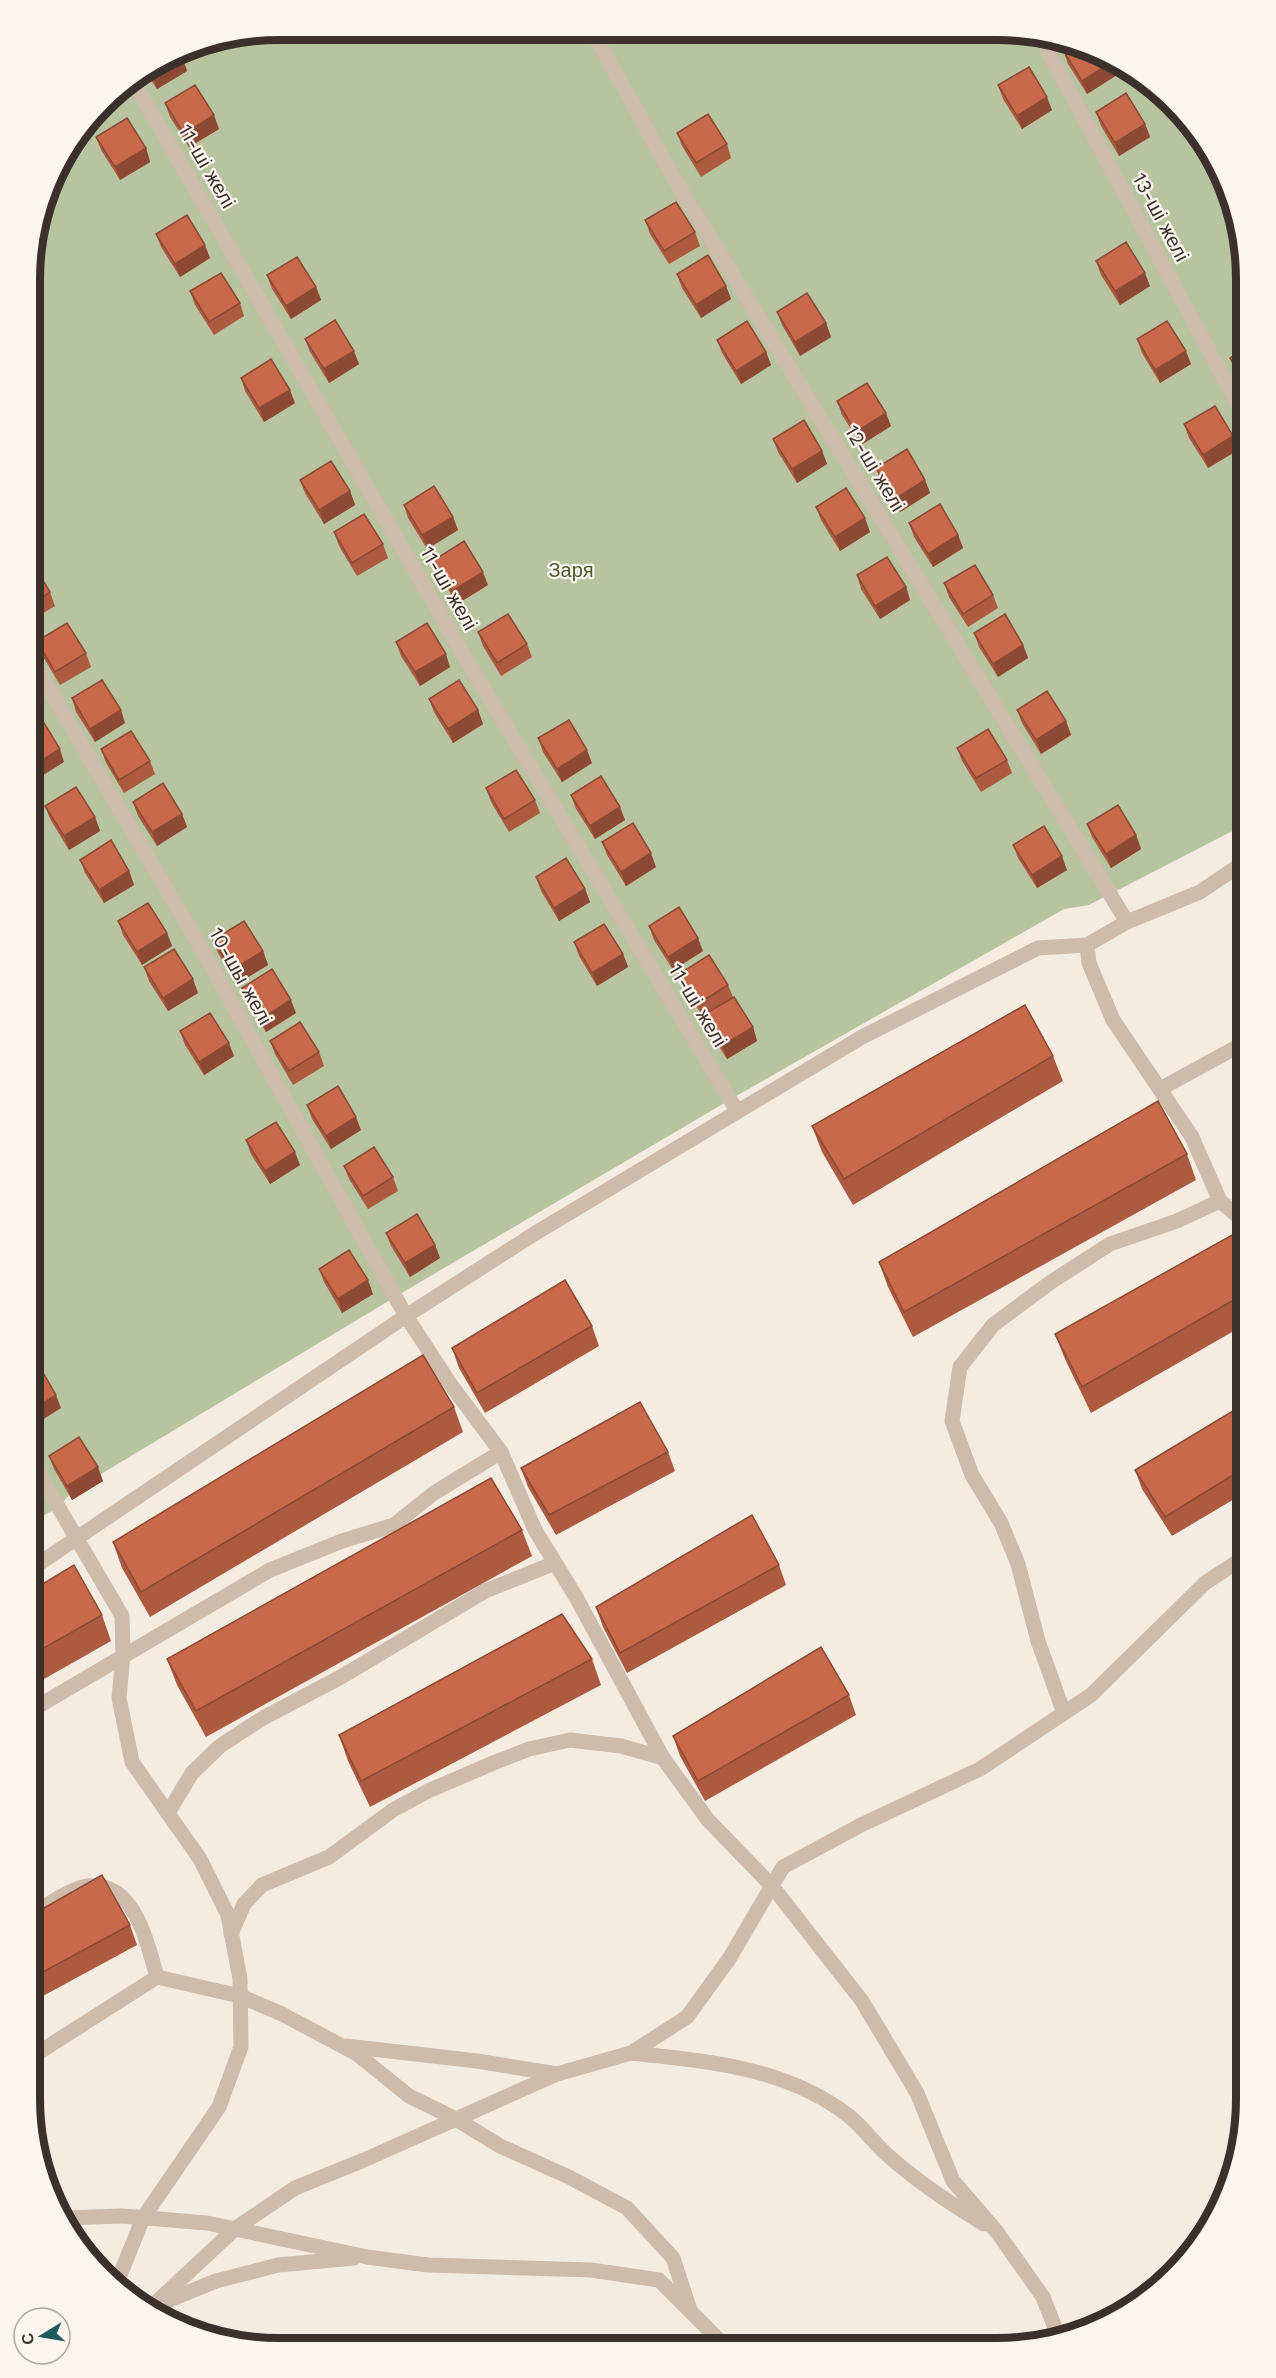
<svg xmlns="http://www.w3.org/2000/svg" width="1276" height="2378" font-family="'Work Sans',sans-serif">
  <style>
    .green { fill: #b8c4a0 }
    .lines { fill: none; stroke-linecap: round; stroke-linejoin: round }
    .minor { stroke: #cdbbac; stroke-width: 15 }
    .wall { fill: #ac5a40 }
    .shaded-wall { fill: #8c4a34 }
    .building { fill: #c8694b; stroke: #8c4a34; stroke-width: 1.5 }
    .labels { text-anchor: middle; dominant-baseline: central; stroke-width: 4.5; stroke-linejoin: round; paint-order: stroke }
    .street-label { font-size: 20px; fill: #3b302b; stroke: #fbf5ee }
    .park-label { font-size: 20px; fill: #4a5a2e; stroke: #fbf5ee }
    .rim { fill: none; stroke: #3b302b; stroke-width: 8 }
  </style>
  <rect width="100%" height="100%" fill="#f4ebe1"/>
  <path class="green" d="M280,30L1045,35L1107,56L1161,92L1204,141L1233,199L1246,280V824L1089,905L1064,909L738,1095L405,1291L73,1491L56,1509L31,1522L32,247L56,169L115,92L184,49Z"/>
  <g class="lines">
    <g class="minor">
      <path d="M593,32L672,175L1127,922"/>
      <path d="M1039,35L1246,419"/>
      <path d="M133,81L469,664L737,1111"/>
      <path d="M32,660L201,948L406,1316L451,1385L501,1452L535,1530L576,1597L663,1758L708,1820L772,1886L862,2001L917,2093L953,2181L997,2232L1043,2297L1059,2338"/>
      <path d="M1087,945L1089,963L1113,1020L1192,1137L1220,1201L1246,1223"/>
      <path d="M1160,1089L1246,1042"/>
      <path d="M31,1460L122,1616L123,1655L119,1698L132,1762L200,1859L228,1915L240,1979L241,2047L219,2107L143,2218L116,2285"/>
      <path d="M31,1569L406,1316L534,1234L862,1037L1038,948L1087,945L1127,922L1200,892L1246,861"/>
      <path d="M30,1711L270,1570L342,1541L394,1525L434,1493L501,1452"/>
      <path d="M1064,1713L1038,1641L1018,1564L1001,1523L972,1475L952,1421L960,1367L993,1325L1051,1282L1110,1244L1177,1221L1220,1201"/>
      <path d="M168,1813L192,1773L220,1746L263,1718L341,1677L485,1591L555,1563"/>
      <path d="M30,1915C46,1906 71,1888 88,1886C135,1881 147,1943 157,1977"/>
      <path d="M231,1934L244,1904L262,1885L329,1857L393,1810L428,1791L491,1764L529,1749L570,1740L621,1746L663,1758"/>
      <path d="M346,2046L477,2061L557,2074"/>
      <path d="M631,2053C707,2061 786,2067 849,2116C864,2128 876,2146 891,2158C920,2184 951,2204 984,2224"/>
      <path d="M30,2058L157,1977L240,1996L282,2014L357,2054L409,2096L456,2119L500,2146L569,2177L627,2208L673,2258L690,2310"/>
      <path d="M64,2218L122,2216L207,2223L367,2257L428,2265L591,2270L659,2280L726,2347"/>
      <path d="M157,2305L216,2281L278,2265L354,2258"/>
      <path d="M149,2309L236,2228L295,2188L364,2160L557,2074L631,2053L687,2017L729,1959L783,1867L861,1825L980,1769L1091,1695L1205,1583L1246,1556"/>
    </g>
  </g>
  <g class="wall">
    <path d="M1063,50L1112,62L1117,75L1087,94L1068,64Z"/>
    <path d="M179,52L182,57L187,71L157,89L146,73Z"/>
    <path d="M998,85L1052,110L1022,129L1003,99Z"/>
    <path d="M165,103L219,129L189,147L170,117Z"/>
    <path d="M1096,112L1145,124L1150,137L1119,156L1101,126Z"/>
    <path d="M677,133L727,144L731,158L701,177L682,146Z"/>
    <path d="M96,137L146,148L150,162L120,180L101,150Z"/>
    <path d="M645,220L695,232L700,246L669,264L650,234Z"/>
    <path d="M156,234L210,258L180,277L161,247Z"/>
    <path d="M1096,261L1150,286L1120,305L1101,275Z"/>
    <path d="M677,274L726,286L731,299L701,318L682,288Z"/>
    <path d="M267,275L316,287L321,300L291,319L272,289Z"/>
    <path d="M190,291L240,303L244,316L214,335L195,305Z"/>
    <path d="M777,312L826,323L831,337L800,356L782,325Z"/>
    <path d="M305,339L359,364L329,383L310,352Z"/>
    <path d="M1137,339L1191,364L1160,383L1142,353Z"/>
    <path d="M717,340L766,352L771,365L741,384L722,353Z"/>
    <path d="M1246,348V389L1235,371L1230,358Z"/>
    <path d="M241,378L295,403L264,422L245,391Z"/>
    <path d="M837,401L891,426L861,445L842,415Z"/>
    <path d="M1184,424L1233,436L1238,450L1208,468L1189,438Z"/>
    <path d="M773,439L822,451L827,464L797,483L778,452Z"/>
    <path d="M876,468L925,480L930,493L900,512L881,482Z"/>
    <path d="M300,480L350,491L355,505L324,524L305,493Z"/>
    <path d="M1246,504V538L1238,526L1233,512Z"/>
    <path d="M404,505L453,517L458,530L427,549L408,518Z"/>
    <path d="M816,507L870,532L840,551L821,520Z"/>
    <path d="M909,523L958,535L963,548L933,567L914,537Z"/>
    <path d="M334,532L383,544L388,558L357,576L339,546Z"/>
    <path d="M434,560L488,585L457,604L439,574Z"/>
    <path d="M32,562L50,592L55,606L32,620Z"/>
    <path d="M857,575L906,587L910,600L880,619L861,589Z"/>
    <path d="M944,583L993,595L998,608L968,627L949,597Z"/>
    <path d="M478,632L527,644L532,657L501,676L483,646Z"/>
    <path d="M974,633L1023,645L1028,658L998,677L979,647Z"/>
    <path d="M37,641L86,653L91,667L60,685L42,655Z"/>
    <path d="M396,642L450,667L420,686L401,656Z"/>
    <path d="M72,698L125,723L95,742L76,712Z"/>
    <path d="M429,699L478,710L483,724L453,743L434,712Z"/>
    <path d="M1017,710L1066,721L1071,735L1041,754L1022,723Z"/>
    <path d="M538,738L592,763L562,782L543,752Z"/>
    <path d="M957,748L1007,760L1012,773L981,792L962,761Z"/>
    <path d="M101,749L150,761L155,774L124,793L106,763Z"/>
    <path d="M486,788L535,800L540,813L509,832L491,802Z"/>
    <path d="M571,795L625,820L595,839L576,809Z"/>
    <path d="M133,802L182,814L187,827L157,846L138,816Z"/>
    <path d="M45,806L95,817L100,831L69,850L50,819Z"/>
    <path d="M1087,824L1136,835L1141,849L1111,868L1092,837Z"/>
    <path d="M602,842L656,867L626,886L607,855Z"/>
    <path d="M1013,845L1067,870L1037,888L1018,858Z"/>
    <path d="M80,860L129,871L134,885L104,903L85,873Z"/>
    <path d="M536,877L585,889L590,902L559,921L541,891Z"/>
    <path d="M118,921L167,933L172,946L142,965L123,935Z"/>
    <path d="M649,926L703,951L673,970L654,940Z"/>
    <path d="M213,940L263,951L268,965L237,984L218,953Z"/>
    <path d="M574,942L623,954L628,967L597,986L579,956Z"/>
    <path d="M144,967L198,993L168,1011L149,981Z"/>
    <path d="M679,974L728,985L733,997L753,1027L757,1041L727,1059L708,1029L704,1017H703L684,987Z"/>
    <path d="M242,988L296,1013L266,1032L247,1002Z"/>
    <path d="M180,1031L234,1056L204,1075L185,1045Z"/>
    <path d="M270,1041L319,1052L324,1066L293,1085L275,1054Z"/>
    <path d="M1053,1056L1063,1081L853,1205L822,1152L812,1126Z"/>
    <path d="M307,1105L361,1130L331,1149L312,1119Z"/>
    <path d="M246,1140L300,1165L270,1184L251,1154Z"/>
    <path d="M1187,1154L1196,1180L913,1337L888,1287L879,1262Z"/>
    <path d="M344,1166L393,1177L398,1191L368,1209L349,1179Z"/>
    <path d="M386,1233L435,1245L440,1258L410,1277L391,1246Z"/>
    <path d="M1246,1233V1324L1091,1413L1065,1359L1055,1334Z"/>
    <path d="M319,1269L373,1294L342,1313L324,1282Z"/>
    <path d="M592,1326L599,1346L485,1413L459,1368L452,1348Z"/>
    <path d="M1246,1403V1492L1172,1536L1142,1489L1135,1470Z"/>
    <path d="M454,1407L463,1432L150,1617L122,1568L113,1542Z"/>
    <path d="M668,1452L675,1471L556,1535L528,1487L521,1468Z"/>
    <path d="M49,1456L103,1481L72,1500L54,1469Z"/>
    <path d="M31,1500L37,1517L31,1521Z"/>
    <path d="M522,1530L532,1556L206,1737L177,1685L167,1659Z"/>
    <path d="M779,1565L786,1585L627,1673L603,1627L596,1607Z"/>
    <path d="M31,1591L102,1615L111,1641L30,1687Z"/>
    <path d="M592,1659L601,1685L370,1807L348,1761L339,1735Z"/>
    <path d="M849,1695L856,1715L705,1801L680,1756L673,1736Z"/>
    <path d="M30,1916L130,1925L137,1945L30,2003Z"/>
  </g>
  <g class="shaded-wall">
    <path d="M182,57L187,71L157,89L152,76Z"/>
    <path d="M1112,62L1117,75L1087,94L1082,81Z"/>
    <path d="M1047,97L1052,110L1022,129L1017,116Z"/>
    <path d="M214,115L219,129L189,147L184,134Z"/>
    <path d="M1145,124L1150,137L1119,156L1115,143Z"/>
    <path d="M146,148L150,162L120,180L115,167Z"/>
    <path d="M205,245L210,258L180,277L175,264Z"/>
    <path d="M1145,273L1150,286L1120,305L1115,291Z"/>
    <path d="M726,286L731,299L701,318L696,305Z"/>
    <path d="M316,287L321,300L291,319L286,306Z"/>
    <path d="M826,323L831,337L800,356L795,342Z"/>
    <path d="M354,351L359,364L329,383L324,369Z"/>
    <path d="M1186,351L1191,364L1160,383L1155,370Z"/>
    <path d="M766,352L771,365L741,384L736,371Z"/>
    <path d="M290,390L295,403L264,422L259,408Z"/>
    <path d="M886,413L891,426L861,445L856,432Z"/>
    <path d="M1233,436L1238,450L1208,468L1203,455Z"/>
    <path d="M822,451L827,464L797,483L792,469Z"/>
    <path d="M925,480L930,493L900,512L895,499Z"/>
    <path d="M350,491L355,505L324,524L319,510Z"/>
    <path d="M453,517L458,530L427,549L422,535Z"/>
    <path d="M865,518L870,532L840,551L835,537Z"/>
    <path d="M958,535L963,548L933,567L928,554Z"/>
    <path d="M483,572L488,585L457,604L452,591Z"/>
    <path d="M906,587L910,600L880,619L875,606Z"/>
    <path d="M1023,645L1028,658L998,677L993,664Z"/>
    <path d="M446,654L450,667L420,686L415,672Z"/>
    <path d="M121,710L125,723L95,742L90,729Z"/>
    <path d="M478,710L483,724L453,743L448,729Z"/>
    <path d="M1066,721L1071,735L1041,754L1036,740Z"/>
    <path d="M60,749L64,762L34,781L32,774V766Z"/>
    <path d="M587,750L592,763L562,782L557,769Z"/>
    <path d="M620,807L625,820L595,839L590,826Z"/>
    <path d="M182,814L187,827L157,846L152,832Z"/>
    <path d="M95,817L100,831L69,850L64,836Z"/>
    <path d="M1136,835L1141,849L1111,868L1106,854Z"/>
    <path d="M651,853L656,867L626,886L621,872Z"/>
    <path d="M1062,856L1067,870L1037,888L1032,875Z"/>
    <path d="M129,871L134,885L104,903L99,890Z"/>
    <path d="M585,889L590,902L559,921L554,908Z"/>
    <path d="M167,933L172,946L142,965L137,952Z"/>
    <path d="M698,938L703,951L673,970L668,957Z"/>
    <path d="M263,951L268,965L237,984L232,970Z"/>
    <path d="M623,954L628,967L597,986L592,973Z"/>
    <path d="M193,979L198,993L168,1011L163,998Z"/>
    <path d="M291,1000L296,1013L266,1032L261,1019Z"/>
    <path d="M753,1027L757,1041L727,1059L722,1046Z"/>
    <path d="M229,1043L234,1056L204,1075L199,1062Z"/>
    <path d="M356,1117L361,1130L331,1149L326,1136Z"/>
    <path d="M295,1152L300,1165L270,1184L265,1171Z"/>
    <path d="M435,1245L440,1258L410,1277L405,1263Z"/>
    <path d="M368,1280L373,1294L342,1313L338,1299Z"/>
    <path d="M56,1395L61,1408L31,1427V1411Z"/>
    <path d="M98,1467L103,1481L72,1500L67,1486Z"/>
  </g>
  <g class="building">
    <path d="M1073,44L1107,56L1110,58L1112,62L1082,81L1063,50Z"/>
    <path d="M179,52L182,57L152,76L149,71Z"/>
    <path d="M1029,67L1047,97L1017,116L998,85Z"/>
    <path d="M195,85L214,115L184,134L165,103Z"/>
    <path d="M1126,93L1145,124L1115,143L1096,112Z"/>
    <path d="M708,114L727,144L696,163L677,133Z"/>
    <path d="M127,118L146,148L115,167L96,137Z"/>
    <path d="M676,202L695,232L664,251L645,220Z"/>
    <path d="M187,215L205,245L175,264L156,234Z"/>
    <path d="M1126,242L1145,273L1115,291L1096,261Z"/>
    <path d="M708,255L726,286L696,305L677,274Z"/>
    <path d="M297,257L316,287L286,306L267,275Z"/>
    <path d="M221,273L240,303L209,322L190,291Z"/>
    <path d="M807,293L826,323L795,342L777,312Z"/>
    <path d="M335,320L354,351L324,369L305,339Z"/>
    <path d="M747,321L766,352L736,371L717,340Z"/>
    <path d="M1167,321L1186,351L1155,370L1137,339Z"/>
    <path d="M1246,348V384L1230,358Z"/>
    <path d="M271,359L290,390L259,408L241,378Z"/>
    <path d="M867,383L886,413L856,432L837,401Z"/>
    <path d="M1215,406L1233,436L1203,455L1184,424Z"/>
    <path d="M804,420L822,451L792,469L773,439Z"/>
    <path d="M907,449L925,480L895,499L876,468Z"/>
    <path d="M331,461L350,491L319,510L300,480Z"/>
    <path d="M434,486L453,517L422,535L404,505Z"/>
    <path d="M846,488L865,518L835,537L816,507Z"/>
    <path d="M940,504L958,535L928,554L909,523Z"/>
    <path d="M1246,504V532L1233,512Z"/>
    <path d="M364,514L383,544L352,563L334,532Z"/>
    <path d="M464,541L483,572L452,591L434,560Z"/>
    <path d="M887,557L906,587L875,606L857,575Z"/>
    <path d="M32,562L50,592L32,604Z"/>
    <path d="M975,565L993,595L963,614L944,583Z"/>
    <path d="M508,614L527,644L497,663L478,632Z"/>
    <path d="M1005,614L1023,645L993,664L974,633Z"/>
    <path d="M67,623L86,653L55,672L37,641Z"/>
    <path d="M427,623L446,654L415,672L396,642Z"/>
    <path d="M102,680L121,710L90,729L72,698Z"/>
    <path d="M459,680L478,710L448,729L429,699Z"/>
    <path d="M1047,691L1066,721L1036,740L1017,710Z"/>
    <path d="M41,718L60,749L32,766V724Z"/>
    <path d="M569,720L587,750L557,769L538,738Z"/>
    <path d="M988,729L1007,760L976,778L957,748Z"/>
    <path d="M131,731L150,761L119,780L101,749Z"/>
    <path d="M516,770L535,800L504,819L486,788Z"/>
    <path d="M601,776L620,807L590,826L571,795Z"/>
    <path d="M163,783L182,814L152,832L133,802Z"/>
    <path d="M76,787L95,817L64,836L45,806Z"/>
    <path d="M1118,805L1136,835L1106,854L1087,824Z"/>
    <path d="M633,823L651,853L621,872L602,842Z"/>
    <path d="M1044,826L1062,856L1032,875L1013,845Z"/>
    <path d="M111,840L129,871L99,890L80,860Z"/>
    <path d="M566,858L585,889L554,908L536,877Z"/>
    <path d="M148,903L167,933L137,952L118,921Z"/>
    <path d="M679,907L698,938L668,957L649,926Z"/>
    <path d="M244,921L263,951L232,970L213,940Z"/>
    <path d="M604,924L623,954L592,973L574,942Z"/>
    <path d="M174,949L193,979L163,998L144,967Z"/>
    <path d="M709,955L728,985L698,1004L679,974Z"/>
    <path d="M272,969L291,1000L261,1019L242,988Z"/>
    <path d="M734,997L753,1027L722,1046L703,1015Z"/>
    <path d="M1025,1005L1053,1056L844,1179L812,1126Z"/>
    <path d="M210,1013L229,1043L199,1062L180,1031Z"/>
    <path d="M300,1022L319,1052L289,1071L270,1041Z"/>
    <path d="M338,1086L356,1117L326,1136L307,1105Z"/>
    <path d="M1158,1101L1187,1154L904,1312L879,1262Z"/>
    <path d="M276,1122L295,1152L265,1171L246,1140Z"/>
    <path d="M374,1147L393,1177L363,1196L344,1166Z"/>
    <path d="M417,1214L435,1245L405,1263L386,1233Z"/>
    <path d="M1243,1229L1246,1233V1293L1082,1387L1055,1334Z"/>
    <path d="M349,1250L368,1280L338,1299L319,1269Z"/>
    <path d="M565,1280L592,1326L477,1393L452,1348Z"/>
    <path d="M423,1355L454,1407L141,1592L113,1542Z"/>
    <path d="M38,1364L56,1395L31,1411V1368Z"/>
    <path d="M640,1402L668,1452L549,1515L521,1468Z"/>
    <path d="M1246,1403V1467L1165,1517L1135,1470Z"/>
    <path d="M79,1437L98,1467L67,1486L49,1456Z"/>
    <path d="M491,1478L522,1530L196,1711L167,1659Z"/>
    <path d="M752,1515L779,1565L620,1653L596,1607Z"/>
    <path d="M74,1565L102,1615L30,1656L31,1591Z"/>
    <path d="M562,1614L592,1659L361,1781L339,1735Z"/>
    <path d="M821,1647L849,1695L698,1781L673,1736Z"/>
    <path d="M102,1875L130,1925L30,1979V1916Z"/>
  </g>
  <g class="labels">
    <g class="street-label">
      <text transform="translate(207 166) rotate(60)">11-ші желі</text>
      <text transform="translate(1161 217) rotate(62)">13-ші желі</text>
      <text transform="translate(875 468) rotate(59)">12-ші желі</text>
      <text transform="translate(449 588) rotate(60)">11-ші желі</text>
      <text transform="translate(241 976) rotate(61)">10-шы желі</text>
      <text transform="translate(698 1005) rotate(59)">11-ші желі</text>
    </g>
    <g class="park-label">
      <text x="571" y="570">Заря</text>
    </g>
  </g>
  <path d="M0 0H1276V2378H0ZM279 40H997A239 239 0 0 1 1236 279V2099A239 239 0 0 1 997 2338H279A239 239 0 0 1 40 2099V279A239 239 0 0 1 279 40Z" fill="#fbf5ee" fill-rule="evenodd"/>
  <path class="rim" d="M279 40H997A239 239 0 0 1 1236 279V2099A239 239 0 0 1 997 2338H279A239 239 0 0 1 40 2099V279A239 239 0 0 1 279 40Z"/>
  <g transform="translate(42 2336) rotate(259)"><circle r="28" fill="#fbf5ee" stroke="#aea6a0" stroke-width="1.5"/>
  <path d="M0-4.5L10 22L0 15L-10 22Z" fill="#1f5a5e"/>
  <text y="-9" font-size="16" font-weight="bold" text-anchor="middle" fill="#3b302b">С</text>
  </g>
</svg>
